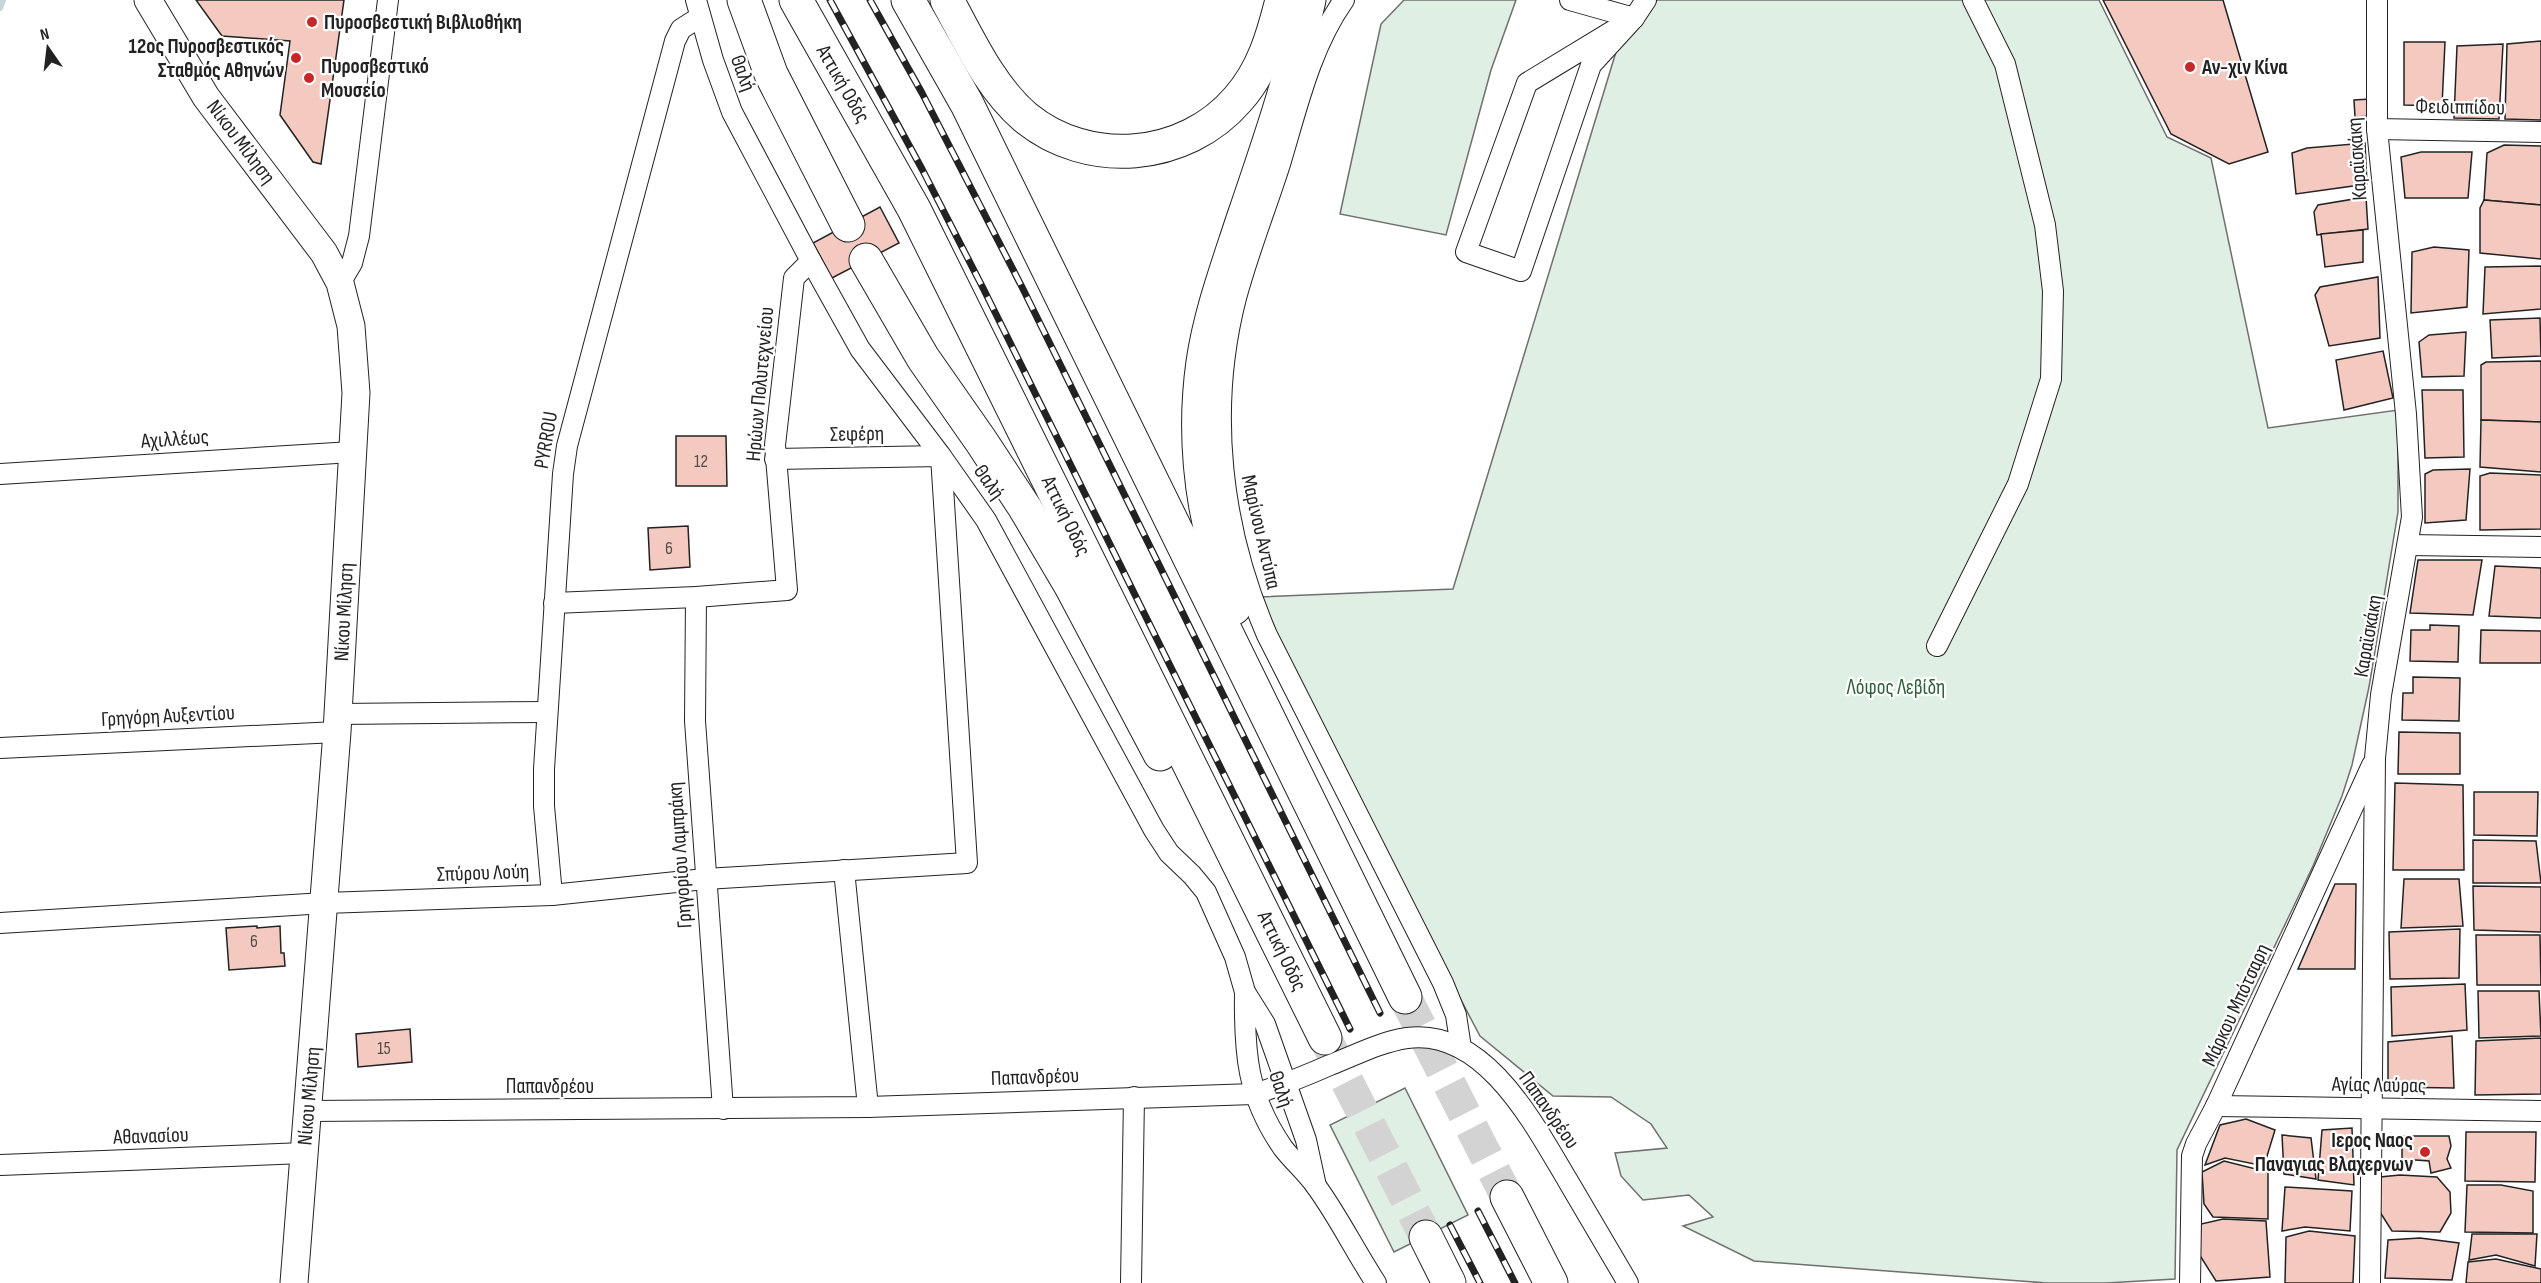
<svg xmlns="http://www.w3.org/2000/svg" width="2541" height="1283" font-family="'Sofia Sans Condensed',sans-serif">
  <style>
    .green { fill: #e0efe3; stroke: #6f6f6f; stroke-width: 1.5 }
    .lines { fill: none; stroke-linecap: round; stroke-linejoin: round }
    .stream { stroke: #c7d3dd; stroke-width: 6 }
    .building { fill: #f3c9c0; stroke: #222; stroke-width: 1.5 }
    .highway-tunnel { stroke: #d3d3d3; stroke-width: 33; stroke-dasharray: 33 16; stroke-linecap: butt }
    .street-casing { stroke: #222; stroke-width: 22 }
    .secondary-casing { stroke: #222; stroke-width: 29 }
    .highway-casing { stroke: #222; stroke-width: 35 }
    .street { stroke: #fff; stroke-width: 20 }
    .secondary { stroke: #fff; stroke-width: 27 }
    .highway { stroke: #fff; stroke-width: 33 }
    .rail-casing { stroke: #222; stroke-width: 7 }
    .rail { stroke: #fff; stroke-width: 4.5; stroke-dasharray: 14; stroke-linecap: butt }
    .poi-dot { fill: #c62828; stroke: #fff; stroke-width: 2 }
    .labels { text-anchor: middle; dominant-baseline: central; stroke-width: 4.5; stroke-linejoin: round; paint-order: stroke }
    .number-label { font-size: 18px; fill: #564c4a }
    .poi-label { font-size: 21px; font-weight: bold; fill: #222; stroke: #fff; text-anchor: start }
    .street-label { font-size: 21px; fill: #222; stroke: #fff }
    .park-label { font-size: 21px; fill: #2f5e38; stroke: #fff }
  </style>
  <rect width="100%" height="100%" fill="#fff"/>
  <g class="green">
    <path d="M1404,0H1516L1491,70L1446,235L1340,214L1381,24Z"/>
    <path d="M1657,0H2099L2167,137L2211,158L2268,428L2398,410V512L2369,687L2352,765L2342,796L2313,866L2177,1150L2175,1279L2106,1283H2047L1754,1261L1683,1226L1713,1217L1689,1195L1643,1200L1621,1176L1615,1153L1667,1148L1651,1124L1611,1097L1553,1096L1480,1036L1351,792L1259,597L1453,589L1619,42L1642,22Z"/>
    <path d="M1405,1088L1468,1215L1394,1252L1330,1125Z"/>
  </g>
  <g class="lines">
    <path class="stream" d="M0,8L3,0"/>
  </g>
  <g class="building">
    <path d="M196,0H344L321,164L313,162L280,115L290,41L222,36Z"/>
    <path d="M2103,0H2223L2268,152L2229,164L2171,134Z"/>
    <path d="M2541,41V120L2505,119L2507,44Z"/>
    <path d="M2404,42H2445L2442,106L2404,105Z"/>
    <path d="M2503,44L2499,119L2454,118L2457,46Z"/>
    <path d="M2370,99L2371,116L2355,117L2354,100Z"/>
    <path d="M2365,143L2367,184L2296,194L2292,153L2307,148Z"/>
    <path d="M2504,145L2541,146V205L2484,200L2487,153Z"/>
    <path d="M2421,152H2472L2468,198H2405L2401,157Z"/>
    <path d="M2366,197L2368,229L2317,235L2314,212L2318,205Z"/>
    <path d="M2484,200L2541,205V259L2480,253V208Z"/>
    <path d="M880,207L899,243L832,278L813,243Z"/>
    <path d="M2363,230V262L2325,267L2321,234Z"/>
    <path d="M2434,247L2469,250L2467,307L2411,313L2412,252Z"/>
    <path d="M2541,266V309L2483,314L2485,267Z"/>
    <path d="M2378,277L2380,338L2329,346L2315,295L2320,287Z"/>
    <path d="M2540,318L2541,356L2492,358L2490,320Z"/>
    <path d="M2466,332L2464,376L2422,377L2419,342L2429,335Z"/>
    <path d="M2383,351L2393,398L2344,410L2336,360Z"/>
    <path d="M2541,361V422L2481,420V365L2486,362Z"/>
    <path d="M2422,390H2463L2464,457L2425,458Z"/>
    <path d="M2481,420L2541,422V472L2480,467Z"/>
    <path d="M676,436H726L727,486H676Z"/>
    <path d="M2470,469L2466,520L2425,523V474L2433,470Z"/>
    <path d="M2490,473L2541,475V529L2480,530V476Z"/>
    <path d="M688,526L690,567L650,570L648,528Z"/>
    <path d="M2418,560H2482L2473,615L2410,613Z"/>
    <path d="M2495,566L2541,568V618L2489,616Z"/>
    <path d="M2430,625L2459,626L2458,662L2410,661L2411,630H2430Z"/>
    <path d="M2481,630L2541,631V663H2480Z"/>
    <path d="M2413,677L2460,678L2459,721L2402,720L2403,693H2413Z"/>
    <path d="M2399,732L2460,733V774H2398Z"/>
    <path d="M2395,783L2463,785L2464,870H2393Z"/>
    <path d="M2474,792H2538L2537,836L2474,835Z"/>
    <path d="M2473,840L2536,841L2541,883H2473Z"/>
    <path d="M2404,879H2459L2463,926L2401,928Z"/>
    <path d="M2335,884H2356L2355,969H2298Z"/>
    <path d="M2473,886L2541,887V932L2474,930Z"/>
    <path d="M257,926V928L280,926L281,953H284L285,966L229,970L226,928Z"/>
    <path d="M2460,929L2459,978L2390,979L2389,932Z"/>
    <path d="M2476,935H2540L2541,985H2477Z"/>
    <path d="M2465,984L2467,1030L2392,1036L2391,987Z"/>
    <path d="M2478,991H2539L2541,1036L2479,1038Z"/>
    <path d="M410,1029L412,1062L358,1067L356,1034Z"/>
    <path d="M2452,1036L2454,1088L2388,1087V1042Z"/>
    <path d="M2541,1038V1094L2475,1095L2476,1041Z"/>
    <path d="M2246,1119L2275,1130L2264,1166L2225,1158L2205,1165L2220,1125Z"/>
    <path d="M2352,1128L2354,1185L2318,1180L2322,1130Z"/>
    <path d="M2466,1132H2536L2535,1182L2465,1181Z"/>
    <path d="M2282,1135L2311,1138L2316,1179L2284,1174Z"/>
    <path d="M2402,1136H2449L2451,1146L2447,1159L2451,1168L2431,1173L2429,1161L2402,1159Z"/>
    <path d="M2224,1161L2268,1172V1219L2213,1217L2204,1204L2202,1172Z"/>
    <path d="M2400,1175L2437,1177L2450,1192L2451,1213L2440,1232L2392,1231L2378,1209L2380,1177Z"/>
    <path d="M2467,1185H2501L2533,1191V1233L2465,1232Z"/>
    <path d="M2285,1187L2352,1191L2350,1231L2305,1227L2282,1231Z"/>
    <path d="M2223,1219L2266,1221L2270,1277L2216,1281L2199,1254L2201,1224Z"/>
    <path d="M2309,1231L2355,1236L2353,1283H2285L2286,1237Z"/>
    <path d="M2472,1234H2537L2535,1266L2496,1255L2469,1260Z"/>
    <path d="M2420,1238L2459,1243L2452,1280L2385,1278L2388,1240Z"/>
    <path d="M2496,1259L2541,1269V1283H2466L2468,1262Z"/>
  </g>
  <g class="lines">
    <g class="highway-tunnel">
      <path d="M1405,997L1507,1197"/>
      <path d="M1325,1038L1426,1237"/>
    </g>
    <g class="street-casing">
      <g id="street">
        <path d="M696,0L713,60L732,112L811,261L860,349L941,456L986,520L1154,830L1169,853L1192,875L1206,892L1235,957L1245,992L1265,1024L1306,1140L1316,1186"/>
        <path d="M1344,0C1310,48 1297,108 1280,164C1266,208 1248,253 1236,298C1207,411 1221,529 1267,635L1443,983L1456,1015L1461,1048"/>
        <path d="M1570,0L1634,18L1646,0"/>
        <path d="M1634,18L1591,65L1521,271L1466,252L1527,83Z"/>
        <path d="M2377,129L2541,132"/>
        <path d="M340,283L352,263L359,236L388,0"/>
        <path d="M0,474L352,452"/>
        <path d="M2408,545L2541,547"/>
        <path d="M696,597L695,721L723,1109"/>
        <path d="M554,603L696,597L787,590L775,445L794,278L811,261"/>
        <path d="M1937,646L2018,484L2051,379L2053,291L2045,225L2005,64L1973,0"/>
        <path d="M338,714L547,712"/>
        <path d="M0,748L337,732"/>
        <path d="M844,870L868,1107"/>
        <path d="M552,895L544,806V769L563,474L567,446L675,41L681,29L700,17"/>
        <path d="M0,923L325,903L552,895L705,879L967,863L941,456L775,459"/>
        <path d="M1245,992C1244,1053 1247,1096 1283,1148C1293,1161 1306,1172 1316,1186C1338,1216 1355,1251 1376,1283"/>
        <path d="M2216,1106L2541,1111"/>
        <path d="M308,1111L868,1107L1254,1094C1280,1086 1305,1076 1330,1065C1356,1055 1380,1042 1407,1038C1485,1027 1535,1126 1568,1181C1588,1215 1608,1249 1628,1283"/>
        <path d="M0,1165L304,1153"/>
        <path d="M1131,1283L1134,1097"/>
        <path d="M2190,1283L2192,1156L2196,1144L2216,1106L2372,765"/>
        <path d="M2370,1283L2375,758L2381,695L2412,517L2406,414L2377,129V0"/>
      </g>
    </g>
    <g class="secondary-casing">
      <path id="secondary" d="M148,0L206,97L324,253L340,283L351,326L356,393L337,732L294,1283"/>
    </g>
    <g class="highway-casing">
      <g id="highway">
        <path d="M744,0L771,74L848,225"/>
        <path d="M796,0L914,209L1325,1038"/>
        <path d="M908,0L967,104L1405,997"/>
        <path d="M947,0C969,40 990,87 1025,117C1088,169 1185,161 1238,99C1263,71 1273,36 1282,0"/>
        <path d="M866,260L923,358L981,441L1025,508L1071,586L1160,754"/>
        <path d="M1234,608C1204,529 1191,447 1203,362C1210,314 1227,268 1242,222C1267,149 1292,76 1309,0"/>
        <path d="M1507,1197L1551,1283"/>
        <path d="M1426,1237L1449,1283"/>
      </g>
    </g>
    <use href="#street" class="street"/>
    <use href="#secondary" class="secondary"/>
    <use href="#highway" class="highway"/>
    <g class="rail-casing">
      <g id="rail">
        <path d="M830,0L922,169L983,288L1350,1029"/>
        <path d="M870,0L922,93L1022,287L1380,1013"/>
        <path d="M1478,1211L1515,1283"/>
        <path d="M1450,1225L1480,1283"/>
      </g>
    </g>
    <use href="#rail" class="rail"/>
  </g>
  <g class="poi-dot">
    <circle cx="312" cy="22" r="6"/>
    <circle cx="296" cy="58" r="6"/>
    <circle cx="2190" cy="67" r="6"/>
    <circle cx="309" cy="78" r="6"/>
    <circle cx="2425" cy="1152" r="6"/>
  </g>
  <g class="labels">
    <g class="number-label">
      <text x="701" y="461">12</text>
      <text x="669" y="548">6</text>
      <text x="254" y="941">6</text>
      <text x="384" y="1048">15</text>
    </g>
    <g class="poi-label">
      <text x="324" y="22">Πυροσβεστική Βιβλιοθήκη</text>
      <text x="284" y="46" text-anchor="end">12ος Πυροσβεστικός<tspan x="284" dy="24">Σταθμός Αθηνών</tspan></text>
      <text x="321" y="66">Πυροσβεστικό<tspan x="321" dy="24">Μουσείο</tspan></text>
      <text x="2202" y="67">Αν-χιν Κίνα</text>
      <text x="2413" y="1140" text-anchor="end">Ιερος Ναος<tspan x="2413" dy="24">Παναγιας Βλαχερνων</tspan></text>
    </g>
    <g class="street-label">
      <text transform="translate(743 73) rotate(70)">Θαλή</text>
      <text transform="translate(843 84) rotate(60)">Αττική Οδός</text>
      <text transform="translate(2460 107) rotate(1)">Φειδιππίδου</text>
      <text transform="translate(241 142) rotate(53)">Νίκου Μίληση</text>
      <text transform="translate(2357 159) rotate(-94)">Καραϊσκάκη</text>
      <text transform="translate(760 384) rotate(-85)">Ηρώων Πολυτεχνείου</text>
      <text transform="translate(857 434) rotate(-1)">Σεφέρη</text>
      <text transform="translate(175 439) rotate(-4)">Αχιλλέως</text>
      <text transform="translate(546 440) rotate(-80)">PYRROU</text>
      <text transform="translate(989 482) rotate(55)">Θαλή</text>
      <text transform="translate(1066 516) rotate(64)">Αττική Οδός</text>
      <text transform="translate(1261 532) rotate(77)">Μαρίνου Αντύπα</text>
      <text transform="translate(344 612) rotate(-87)">Νίκου Μίληση</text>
      <text transform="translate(2368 636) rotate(-80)">Καραϊσκάκη</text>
      <text transform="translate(168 716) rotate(-3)">Γρηγόρη Αυξεντίου</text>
      <text transform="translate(680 855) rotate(-94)">Γρηγορίου Λαμπράκη</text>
      <text transform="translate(483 873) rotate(-2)">Σπύρου Λούη</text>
      <text transform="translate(1282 951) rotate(64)">Αττική Οδός</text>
      <text transform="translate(2236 1005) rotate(-65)">Μάρκου Μπότσαρη</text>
      <text transform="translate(1035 1077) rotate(-2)">Παπανδρέου</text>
      <text transform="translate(2379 1085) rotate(1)">Αγίας Λαύρας</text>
      <text x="550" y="1086">Παπανδρέου</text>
      <text transform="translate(1281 1089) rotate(71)">Θαλή</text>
      <text transform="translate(309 1096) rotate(-85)">Νίκου Μίληση</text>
      <text transform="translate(1549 1110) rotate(55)">Παπανδρέου</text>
      <text transform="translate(151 1136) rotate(-2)">Αθανασίου</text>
    </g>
    <g class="park-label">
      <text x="1896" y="687">Λόφος Λεβίδη</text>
    </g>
  </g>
  <g transform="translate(48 48) rotate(346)" stroke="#ffffff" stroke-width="4.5" paint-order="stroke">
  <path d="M0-4.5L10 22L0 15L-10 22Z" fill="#222222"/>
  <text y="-9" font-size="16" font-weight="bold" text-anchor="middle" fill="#222222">N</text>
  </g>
</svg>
